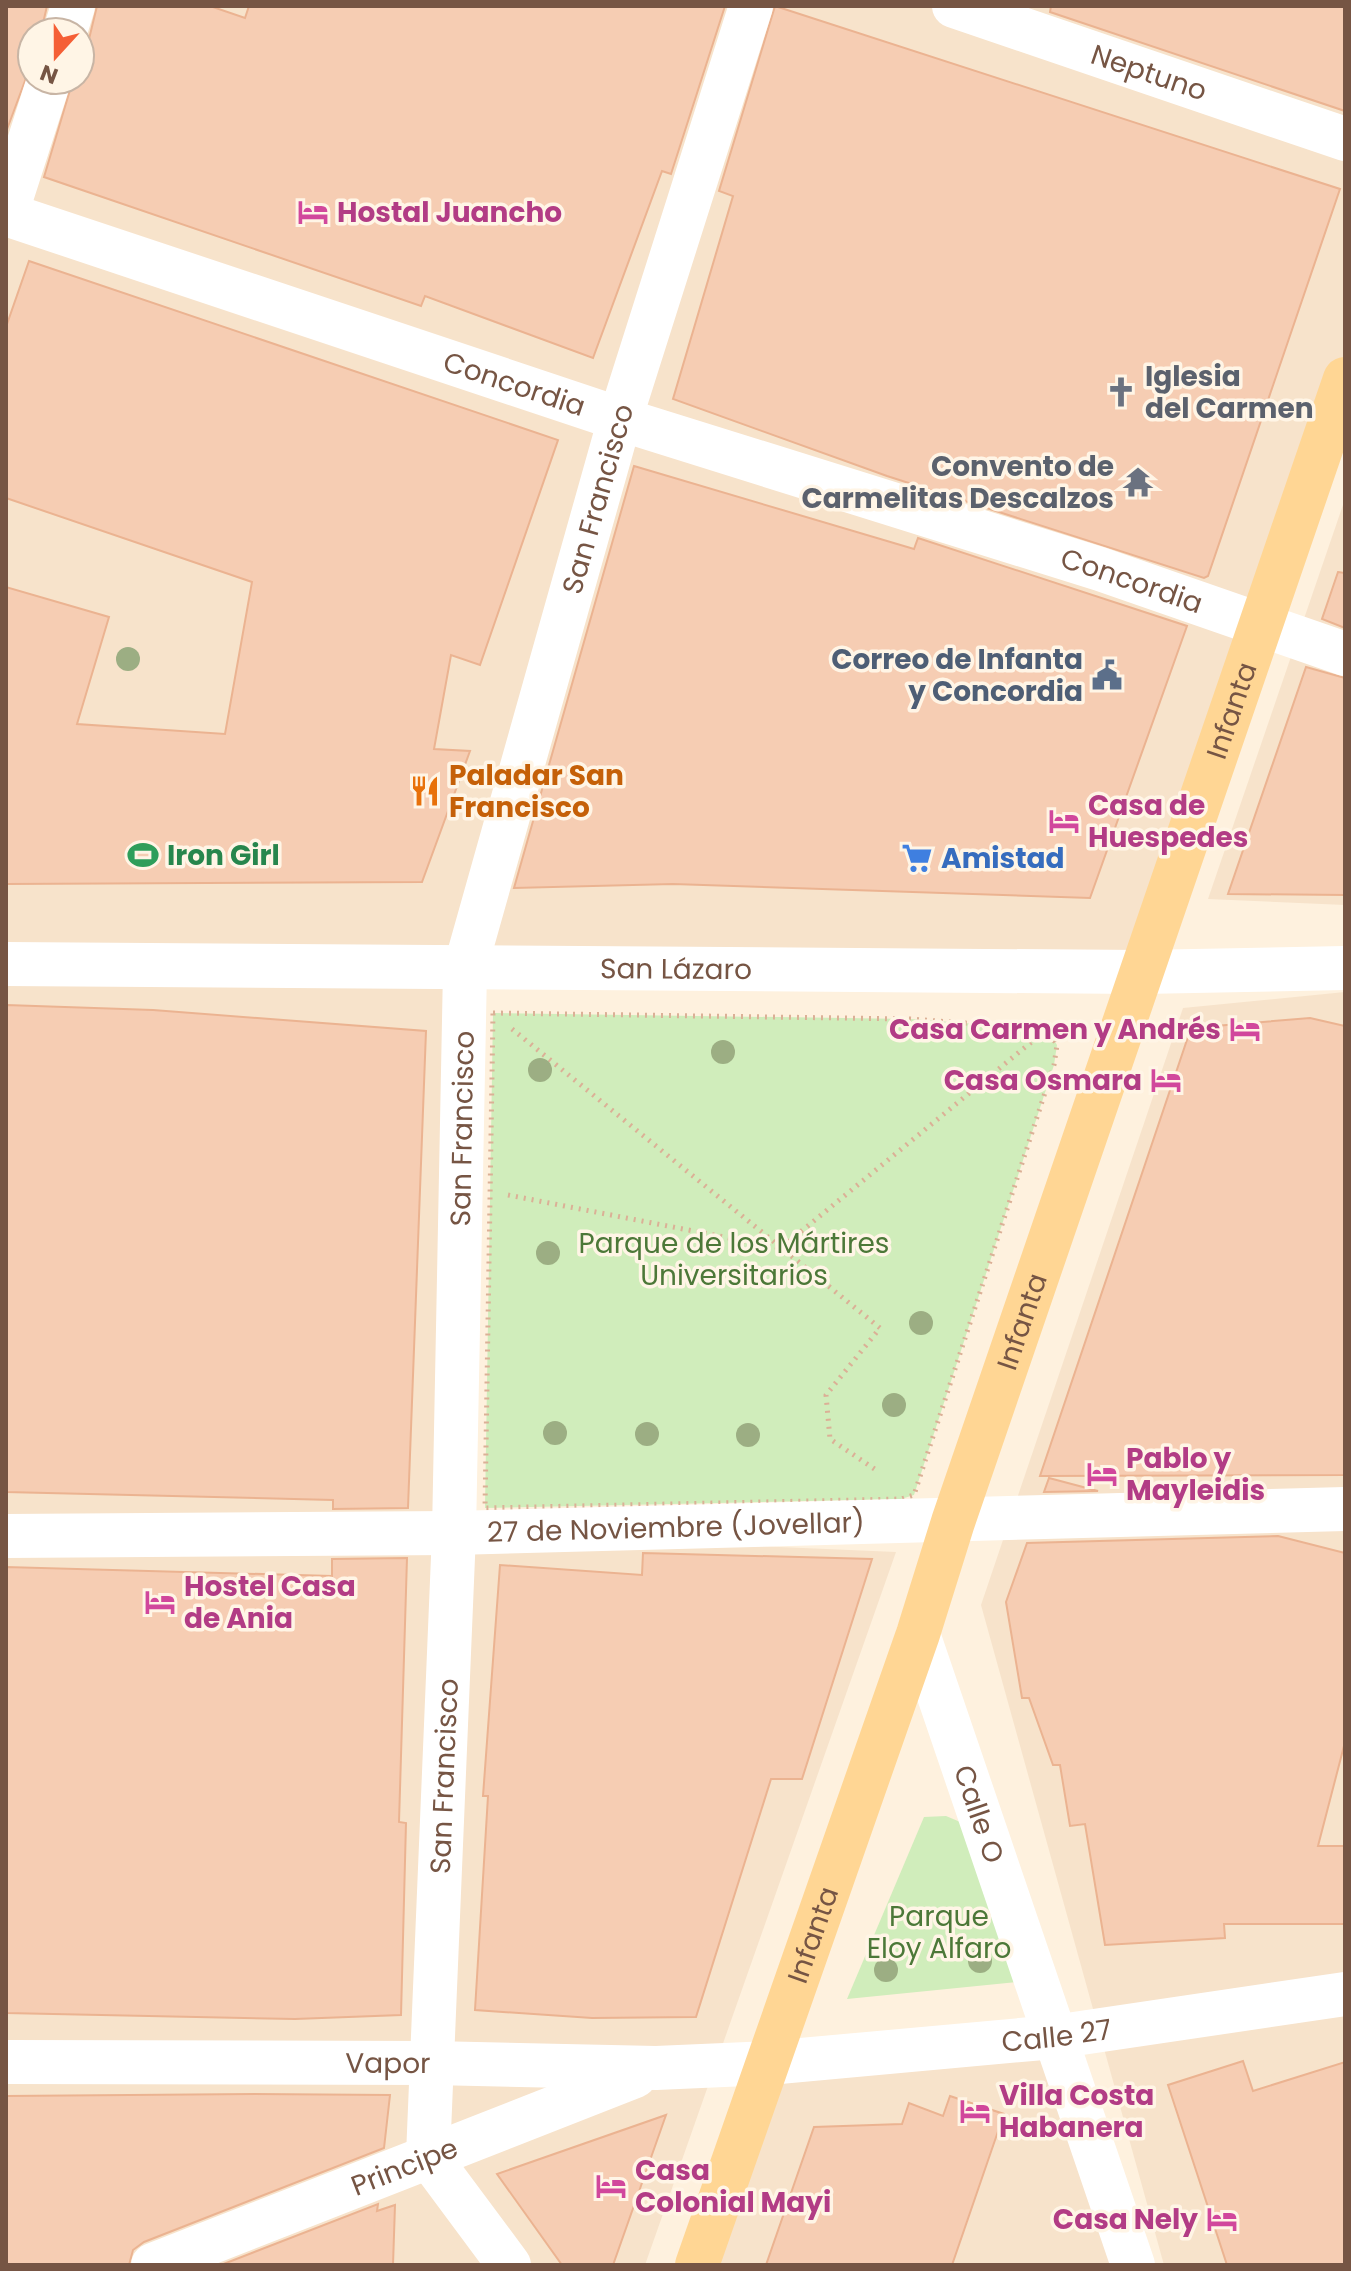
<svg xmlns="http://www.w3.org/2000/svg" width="1351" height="2271" font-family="Poppins,sans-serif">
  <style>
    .residential { fill: #f7e3cb; fill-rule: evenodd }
    .green { fill: #d0edbb }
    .building { fill: #f6cdb3; stroke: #ebb391; stroke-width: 2 }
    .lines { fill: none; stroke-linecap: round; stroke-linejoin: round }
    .path { stroke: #dbb096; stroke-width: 5; stroke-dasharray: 2 6; stroke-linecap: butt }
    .minor { stroke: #fff; stroke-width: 44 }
    .tertiary { stroke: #fff; stroke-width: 44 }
    .secondary { stroke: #fff; stroke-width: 44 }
    .primary { stroke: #ffd694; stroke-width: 44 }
    .tree { fill: #9cae83 }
    .labels { text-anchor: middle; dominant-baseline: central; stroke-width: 7; stroke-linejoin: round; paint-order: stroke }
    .street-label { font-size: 28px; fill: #765544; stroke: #fff5e6 }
    .hotel-label { font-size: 28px; font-weight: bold; fill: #b23c85; stroke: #fff5e6; text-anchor: start }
    .worship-label { font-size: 28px; font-weight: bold; fill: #5b616d; stroke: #fff5e6; text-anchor: start }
    .service-label { font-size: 28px; font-weight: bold; fill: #4e5e75; stroke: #fff5e6; text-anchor: end }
    .food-label { font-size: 28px; font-weight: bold; fill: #c56008; stroke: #fff5e6; text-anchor: start }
    .leisure-label { font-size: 28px; font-weight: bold; fill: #27864d; stroke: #fff5e6; text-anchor: start }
    .shop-label { font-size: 28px; font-weight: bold; fill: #366cbe; stroke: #fff5e6; text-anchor: start }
    .park-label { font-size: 28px; fill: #4c7838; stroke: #fff5e6 }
  </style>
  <rect width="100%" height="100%" fill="#fef1de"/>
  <g class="residential">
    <path d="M6,6H1345V379L1142,972L466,969L454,1533L896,1552L645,2265H6ZM32,32H80V80H32Z"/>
    <path d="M1345,499V905L1208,899Z"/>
    <path d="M1345,992V2265H1164L981,1605L1183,1008Z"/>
    <path d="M1054,2037L1133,2265H697L768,2063Z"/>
  </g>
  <g class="green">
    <path d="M493,1013L910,1019L1047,1029L1057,1045L1054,1065L914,1495L901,1499L485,1508Z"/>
    <path d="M946,1816L965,1824L1017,1982L847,1999L924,1817Z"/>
  </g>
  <g class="building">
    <path d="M6,6H47L41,32H32V62L6,132Z"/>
    <path d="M97,6H210L245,18L249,6H725L671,174L662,171L593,358L425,296L421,306L44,177L73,80H80V52L89,39Z"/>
    <path d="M775,6L1340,189L1208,576L1204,578L887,476L673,399L733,196L719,191Z"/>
    <path d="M1051,6H1345V111L1050,12Z"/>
    <path d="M29,261L558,440L480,665L451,655L434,749L470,751L422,882L6,884V587L109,617L77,724L225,734L252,582L6,498V327Z"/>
    <path d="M634,466L914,549L918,538L1187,626L1090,898L673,884L514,888Z"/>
    <path d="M1338,572L1345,573V628L1322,619Z"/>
    <path d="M1306,667L1345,678V895L1228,894Z"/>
    <path d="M6,1005L153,1010L426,1031L408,1508L333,1509V1500L6,1492Z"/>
    <path d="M1310,1018L1345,1026V1475L1040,1476L1191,1028Z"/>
    <path d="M1049,1478L1098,1491L1044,1492Z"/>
    <path d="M1278,1536L1345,1553V1742L1318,1846H1345V1924H1224L1225,1938L1105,1945L1085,1824L1070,1826L1060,1765H1053L1029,1698H1022L1006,1602L1027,1543Z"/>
    <path d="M643,1553L872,1559L802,1779H771L696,2017L592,2018L475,2010L488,1796H483L500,1565L642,1575Z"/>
    <path d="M407,1558L399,1822L406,1823L401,2015L295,2019L6,2013V1567L332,1576V1559Z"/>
    <path d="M1243,2061L1253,2091L1345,2062V2265H1227L1168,2085Z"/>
    <path d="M254,2094L390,2095L384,2148L144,2242L133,2250L129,2265H6V2096Z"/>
    <path d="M950,2096L1004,2114L952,2265H766L814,2127L902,2124L909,2103L943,2116Z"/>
    <path d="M666,2115L613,2265H562L497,2174Z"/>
    <path d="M378,2204L377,2211L395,2205L393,2265H221Z"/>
  </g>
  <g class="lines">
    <g class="path">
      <path d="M493,1013L910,1019L1047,1029L1057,1045L1054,1065L914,1495L901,1499L485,1508Z"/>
      <path d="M512,1029L880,1328L826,1395L830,1439L879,1472"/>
      <path d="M508,1195L781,1248L1046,1030"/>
    </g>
    <g class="minor">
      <path d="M65,32L73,6"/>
      <path id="s1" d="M6,214L620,419L1100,569L1345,654"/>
      <path d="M6,214L49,80"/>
      <path id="s2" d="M6,1536L454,1533L1345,1509"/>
      <path id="s3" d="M6,2062L432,2063L656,2068L768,2063L1054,2037L1345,1994"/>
      <path id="s4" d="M153,2265L635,2076"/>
      <path id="s5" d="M509,2265L428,2156L454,1533L465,969L620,419L751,6"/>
    </g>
    <path class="tertiary" id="s6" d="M954,6L1345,139"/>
    <g class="secondary">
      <path id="s7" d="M6,964L1142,972L1345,968"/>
      <path id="s8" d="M918,1634L1133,2265"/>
    </g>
    <path class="primary" id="s9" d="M697,2265L918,1634L953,1522L1345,379"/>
  </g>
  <g class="tree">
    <circle cx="128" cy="659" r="12"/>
    <circle cx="723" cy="1052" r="12"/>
    <circle cx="540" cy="1070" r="12"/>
    <circle cx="548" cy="1253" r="12"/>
    <circle cx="921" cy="1323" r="12"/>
    <circle cx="894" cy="1405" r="12"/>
    <circle cx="555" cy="1433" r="12"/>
    <circle cx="647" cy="1434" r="12"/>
    <circle cx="748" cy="1435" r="12"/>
    <circle cx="980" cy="1961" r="12"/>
    <circle cx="886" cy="1970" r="12"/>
  </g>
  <defs>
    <g id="hotel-bare" transform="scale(2.4)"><path d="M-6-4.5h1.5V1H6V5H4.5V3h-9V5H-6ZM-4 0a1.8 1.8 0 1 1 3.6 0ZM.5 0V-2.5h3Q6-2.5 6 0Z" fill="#d1479c" stroke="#fff5e6" stroke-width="2.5" paint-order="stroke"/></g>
    <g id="church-bare" transform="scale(2.4)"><path d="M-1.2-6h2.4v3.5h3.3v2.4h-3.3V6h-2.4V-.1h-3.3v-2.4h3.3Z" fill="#6b7280" stroke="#fff5e6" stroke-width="2.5" paint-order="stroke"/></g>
    <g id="temple-bare" transform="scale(2.4)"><path d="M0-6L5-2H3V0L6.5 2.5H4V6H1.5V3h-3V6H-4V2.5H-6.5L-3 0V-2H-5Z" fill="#6b7280" stroke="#fff5e6" stroke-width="2.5" paint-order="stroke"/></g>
    <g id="civic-bare" transform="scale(2.4)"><path d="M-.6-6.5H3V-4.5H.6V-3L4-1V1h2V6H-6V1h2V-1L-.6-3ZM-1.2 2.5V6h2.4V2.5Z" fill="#5c6f8a" stroke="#fff5e6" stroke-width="2.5" paint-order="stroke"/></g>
    <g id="restaurant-bare" transform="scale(2.4)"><path d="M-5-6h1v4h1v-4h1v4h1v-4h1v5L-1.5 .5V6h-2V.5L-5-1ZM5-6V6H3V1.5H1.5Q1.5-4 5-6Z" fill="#e8710a" stroke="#fff5e6" stroke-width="2.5" paint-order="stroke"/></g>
    <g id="stadium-bare" transform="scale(2.4)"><path d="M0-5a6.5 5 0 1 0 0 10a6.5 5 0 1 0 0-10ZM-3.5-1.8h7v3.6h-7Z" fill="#2e9e5b" stroke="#fff5e6" stroke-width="2.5" paint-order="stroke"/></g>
    <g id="supermarket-bare" transform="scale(2.4)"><path d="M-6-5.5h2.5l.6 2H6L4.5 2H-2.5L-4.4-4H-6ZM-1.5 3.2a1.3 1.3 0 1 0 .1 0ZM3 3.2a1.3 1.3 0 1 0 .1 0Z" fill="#3f7fe0" stroke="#fff5e6" stroke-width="2.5" paint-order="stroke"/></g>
  </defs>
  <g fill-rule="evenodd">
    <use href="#hotel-bare" x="313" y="212"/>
    <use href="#church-bare" x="1121" y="392"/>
    <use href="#temple-bare" x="1138" y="482"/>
    <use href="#civic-bare" x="1107" y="675"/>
    <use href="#restaurant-bare" x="425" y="791"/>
    <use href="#hotel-bare" x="1064" y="821"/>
    <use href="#stadium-bare" x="143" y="855"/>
    <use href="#supermarket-bare" x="917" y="858"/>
    <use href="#hotel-bare" x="1245" y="1029"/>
    <use href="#hotel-bare" x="1166" y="1080"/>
    <use href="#hotel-bare" x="1102" y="1474"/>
    <use href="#hotel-bare" x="160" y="1602"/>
    <use href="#hotel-bare" x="975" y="2111"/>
    <use href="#hotel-bare" x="611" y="2186"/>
    <use href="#hotel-bare" x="1222" y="2219"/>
  </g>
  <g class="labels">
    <g class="street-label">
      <text stroke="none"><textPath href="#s6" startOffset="206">Neptuno</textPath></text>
      <text stroke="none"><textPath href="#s1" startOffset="536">Concordia</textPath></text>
      <text stroke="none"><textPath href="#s5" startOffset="1812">San Francisco</textPath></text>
      <text stroke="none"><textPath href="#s1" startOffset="1184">Concordia</textPath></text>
      <text stroke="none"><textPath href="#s9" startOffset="1644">Infanta</textPath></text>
      <text stroke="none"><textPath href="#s7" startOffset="670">San Lázaro</textPath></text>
      <text stroke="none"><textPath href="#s5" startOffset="1164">San Francisco</textPath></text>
      <text stroke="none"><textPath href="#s9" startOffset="998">Infanta</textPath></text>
      <text stroke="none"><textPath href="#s2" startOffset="670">27 de Noviembre (Jovellar)</textPath></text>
      <text stroke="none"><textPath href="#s5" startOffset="516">San Francisco</textPath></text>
      <text stroke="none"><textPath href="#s8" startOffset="190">Calle O</textPath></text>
      <text stroke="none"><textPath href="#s9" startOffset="350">Infanta</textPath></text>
      <text stroke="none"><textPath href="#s3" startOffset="1052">Calle 27</textPath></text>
      <text stroke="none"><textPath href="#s3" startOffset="382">Vapor</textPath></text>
      <text stroke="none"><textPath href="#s4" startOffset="270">Principe</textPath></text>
    </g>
    <g class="hotel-label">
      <text x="337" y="212">Hostal Juancho</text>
      <text x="1088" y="805">Casa de<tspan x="1088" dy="32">Huespedes</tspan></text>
      <text x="1221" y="1029" text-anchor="end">Casa Carmen y Andrés</text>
      <text x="1142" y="1080" text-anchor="end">Casa Osmara</text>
      <text x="1126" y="1458">Pablo y<tspan x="1126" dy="32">Mayleidis</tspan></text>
      <text x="184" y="1586">Hostel Casa<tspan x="184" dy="32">de Ania</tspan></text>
      <text x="999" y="2095">Villa Costa<tspan x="999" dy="32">Habanera</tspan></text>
      <text x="635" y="2170">Casa<tspan x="635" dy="32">Colonial Mayi</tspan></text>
      <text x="1198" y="2219" text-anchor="end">Casa Nely</text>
    </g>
    <g class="worship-label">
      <text x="1145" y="376">Iglesia<tspan x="1145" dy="32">del Carmen</tspan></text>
      <text x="1114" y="466" text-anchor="end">Convento de<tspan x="1114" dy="32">Carmelitas Descalzos</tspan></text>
    </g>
    <g class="service-label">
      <text x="1083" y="659">Correo de Infanta<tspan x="1083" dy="32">y Concordia</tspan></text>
    </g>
    <g class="food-label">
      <text x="449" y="775">Paladar San<tspan x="449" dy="32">Francisco</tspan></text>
    </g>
    <g class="leisure-label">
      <text x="167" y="855">Iron Girl</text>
    </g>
    <g class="shop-label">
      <text x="941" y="858">Amistad</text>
    </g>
    <g class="park-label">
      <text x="734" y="1243">Parque de los Mártires<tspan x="734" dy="32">Universitarios</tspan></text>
      <text x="939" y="1916">Parque<tspan x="939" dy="32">Eloy Alfaro</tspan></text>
    </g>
  </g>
  <rect width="1351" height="2271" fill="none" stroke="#765544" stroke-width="16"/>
  <g transform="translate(56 56) rotate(201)"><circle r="38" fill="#fff5e6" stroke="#c8b5a5" stroke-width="2"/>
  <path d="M0-6L14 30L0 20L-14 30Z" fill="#f55f36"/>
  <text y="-12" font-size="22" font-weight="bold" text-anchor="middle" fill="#765544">N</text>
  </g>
</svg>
